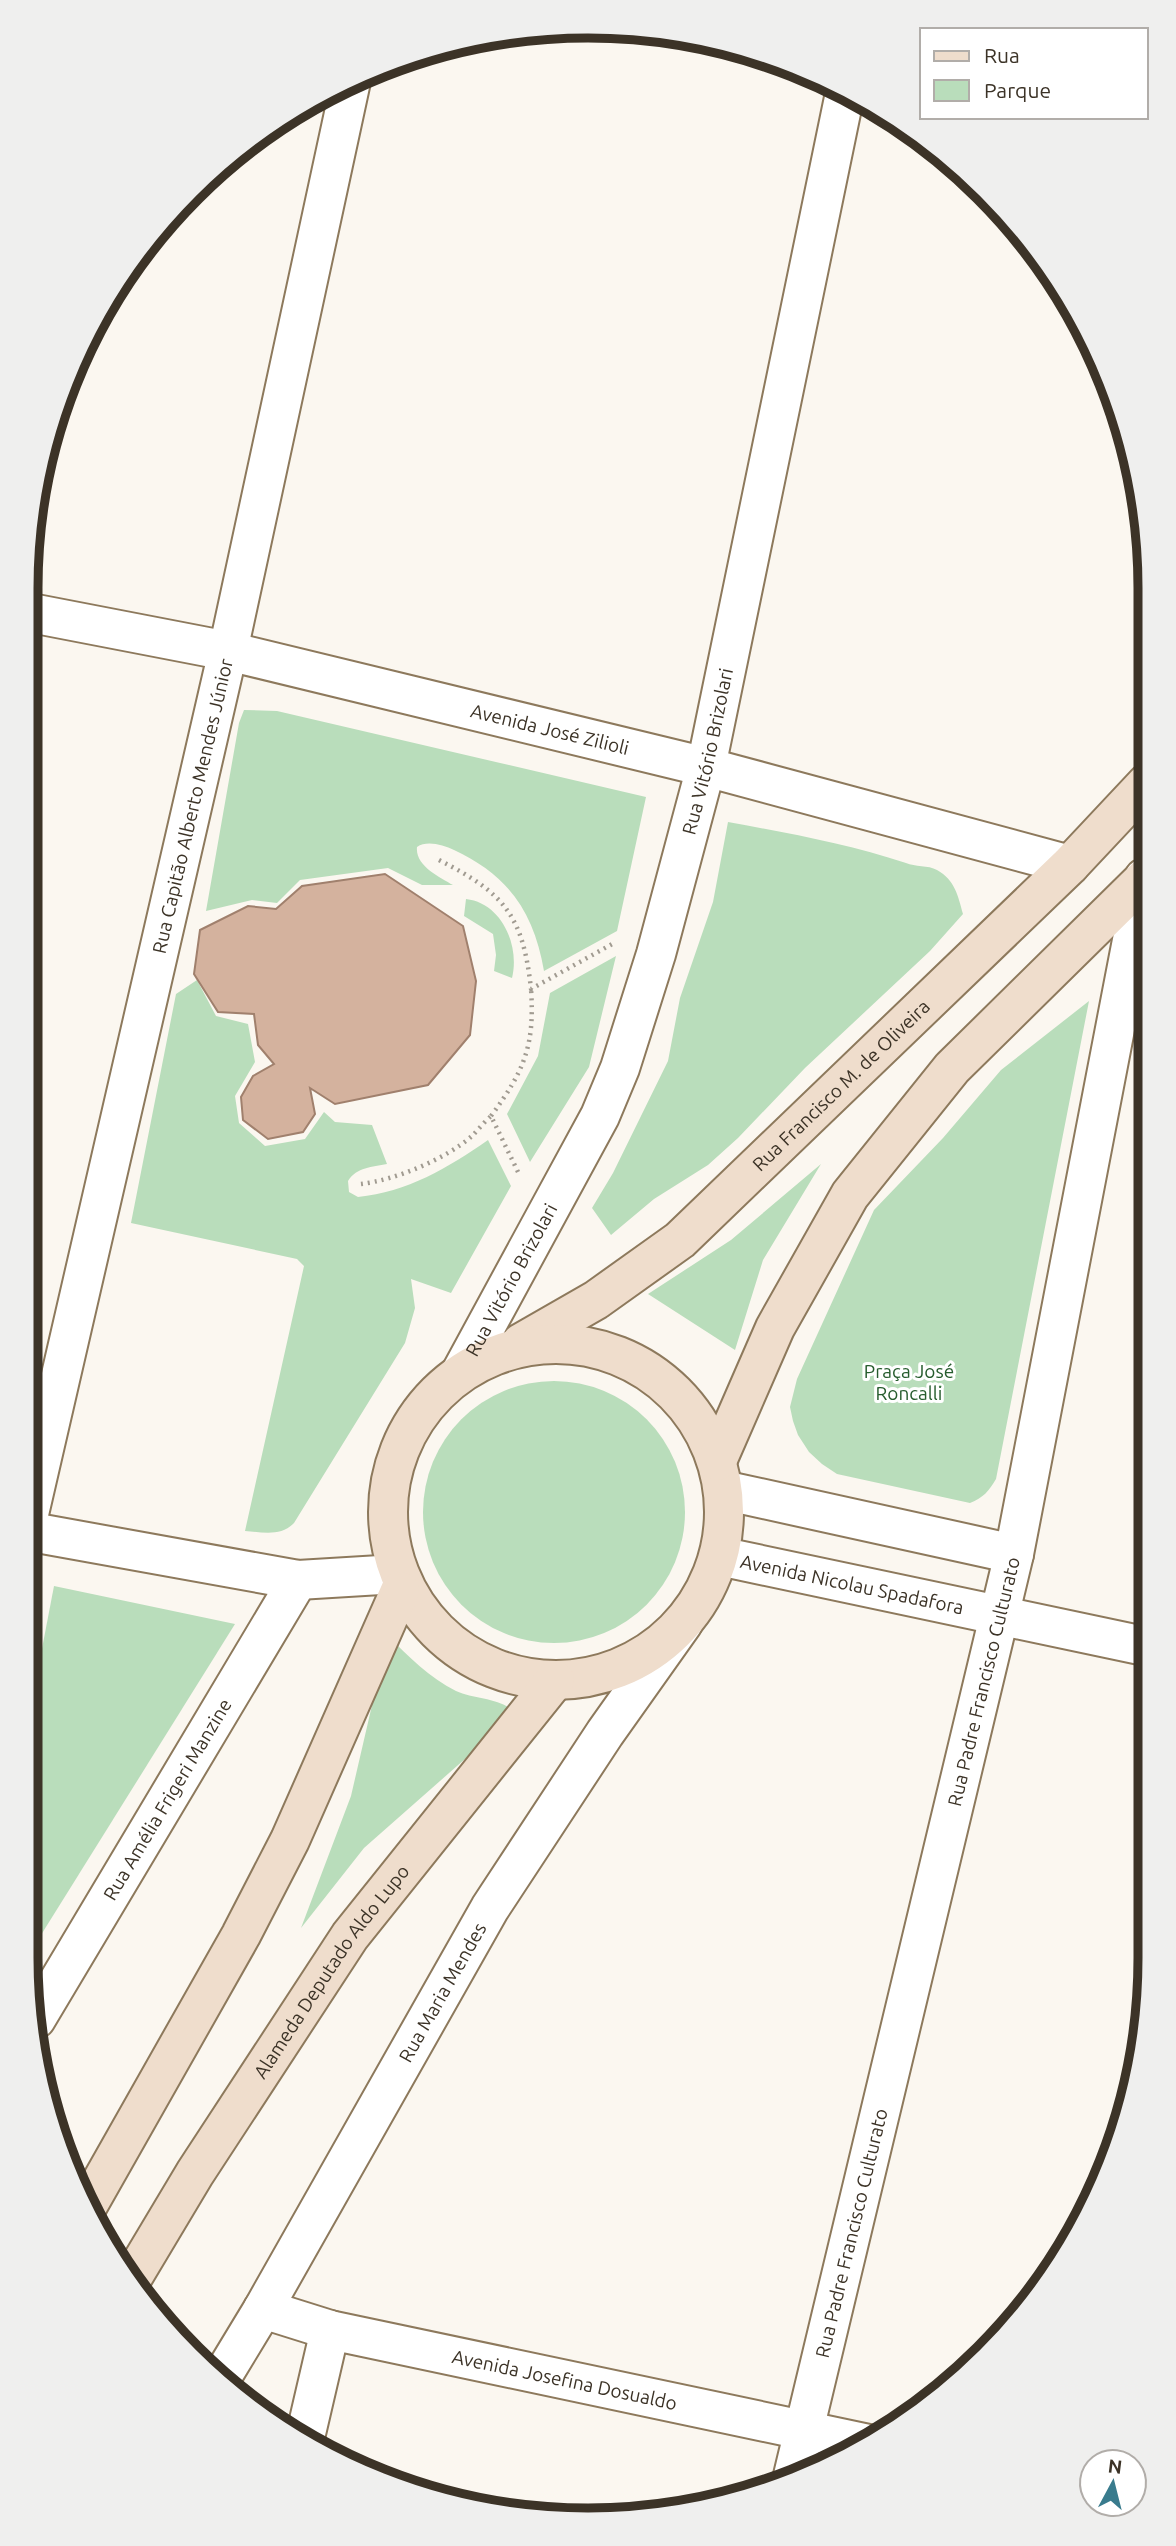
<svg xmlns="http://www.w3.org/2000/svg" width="1176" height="2546" font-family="Ubuntu,sans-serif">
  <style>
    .green { fill: #b9ddbb }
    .building { fill: #d4b29e; stroke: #a0806d; stroke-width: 2 }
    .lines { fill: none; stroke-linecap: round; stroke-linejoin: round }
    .street-casing { stroke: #8d795c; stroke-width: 42 }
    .secondary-casing { stroke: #8d795c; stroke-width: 42 }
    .path { stroke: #a19b91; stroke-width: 4.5; stroke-dasharray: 2 5; stroke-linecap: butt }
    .street { stroke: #fff; stroke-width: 38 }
    .secondary { stroke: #efddcc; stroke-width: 38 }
    .labels { text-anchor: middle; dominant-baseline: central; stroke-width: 6; stroke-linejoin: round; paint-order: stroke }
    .street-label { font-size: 19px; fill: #3c3327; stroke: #fff }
    .park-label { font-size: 19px; fill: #265c2d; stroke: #fff }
    .rim { fill: none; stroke: #3c3327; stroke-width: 9 }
  </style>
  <rect width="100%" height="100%" fill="#fbf7f0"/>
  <g class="green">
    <path d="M244,710L277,711L646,797L617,931L544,971C534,912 508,875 454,850C443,845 427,840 417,847C415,866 440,877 453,885H422L388,868L300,880L277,903L252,900L206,911L239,723Z"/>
    <path d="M728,822C788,833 848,844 906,863C915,867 928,865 937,870C955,880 958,896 963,914L930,951L805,1068L738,1138L708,1165L654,1199L611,1235L592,1208L613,1173L668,1061L680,998L713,902Z"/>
    <path d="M466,899C502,903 520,946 512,978L494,971L496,955L493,934L464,916Z"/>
    <path d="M616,956L589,1067L530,1162L507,1114L538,1056L550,993Z"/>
    <path d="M197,980L216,1016L248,1024L255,1062L235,1096L239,1123L265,1146L305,1139L324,1112L335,1122L372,1125L387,1164C372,1167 357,1167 348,1181L349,1192L358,1197C407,1192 448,1168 488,1140L511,1186L451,1293L411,1279L415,1308L405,1343L294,1523C281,1537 262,1532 245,1531L304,1266L297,1259L131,1223L176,994Z"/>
    <path d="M1089,1001L996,1479C989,1491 983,1498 970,1503L837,1474L822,1464L809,1452L798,1435L793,1421L790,1407L797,1379L874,1210L943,1138L1001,1070Z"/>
    <path d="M821,1164L763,1260L735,1350L648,1294L731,1240Z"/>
    <circle cx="554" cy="1512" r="131"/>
    <path d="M54,1586L235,1624L26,1959V1732Z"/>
    <path d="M388,1636C408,1656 430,1678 456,1691C475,1700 502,1697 516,1714L364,1848L301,1928L351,1796Z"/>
  </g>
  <path class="building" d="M385,874L463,926L476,981L470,1035L428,1085L335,1104L310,1088L315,1114L303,1132L268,1139L243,1120L241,1097L253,1076L274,1064L258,1045L254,1014L218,1012L194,974L200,930L248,906L276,909L302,886Z"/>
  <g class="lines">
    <g class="street-casing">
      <g id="street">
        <path id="s1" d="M26,612L228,651L706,767L1070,865"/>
        <path id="s2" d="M461,1372L600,1116L620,1068L656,954L706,767L845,93"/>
        <path d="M723,1490L1014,1554"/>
        <path id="s3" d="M26,1527L228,651L351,81"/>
        <path d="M26,1531L298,1580L397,1574"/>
        <path id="s4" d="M719,1556L1149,1647"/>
        <path id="s5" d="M36,2019L298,1580"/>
        <path id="s6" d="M263,2309L330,2330L869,2444"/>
        <path id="s7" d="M223,2375L263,2309L490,1908L605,1733L683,1623"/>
        <path d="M304,2442L330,2330"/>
        <path id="s8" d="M792,2480L1014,1554L1144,878"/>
      </g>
    </g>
    <g class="secondary-casing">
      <g id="secondary">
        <path id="s9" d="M521,1343L596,1300L680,1240L1070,865L1146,784"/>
        <circle cx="556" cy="1512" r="168"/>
        <path d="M717,1461L775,1328L850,1195L952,1068L1146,877"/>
        <path d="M87,2207L241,1935L290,1840L400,1591"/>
        <path id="s10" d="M131,2280L195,2173L350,1936L555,1680"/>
      </g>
    </g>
    <g class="path">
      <path d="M439,860C504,893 523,915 531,989L614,943"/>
      <path d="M491,1116C524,1071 535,1046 531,989"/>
      <path d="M361,1184C395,1180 446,1159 472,1136C478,1130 484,1122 491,1116L519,1174"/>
    </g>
    <use href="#street" class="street"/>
    <use href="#secondary" class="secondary"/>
  </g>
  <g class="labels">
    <g class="street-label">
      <text stroke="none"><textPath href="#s1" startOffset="537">Avenida José Zilioli</textPath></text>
      <text stroke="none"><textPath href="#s2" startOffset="672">Rua Vitório Brizolari</textPath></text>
      <text stroke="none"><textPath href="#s3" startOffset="740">Rua Capitão Alberto Mendes Júnior</textPath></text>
      <text stroke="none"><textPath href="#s9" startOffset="413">Rua Francisco M. de Oliveira</textPath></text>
      <text stroke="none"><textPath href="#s2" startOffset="105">Rua Vitório Brizolari</textPath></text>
      <text stroke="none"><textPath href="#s4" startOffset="136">Avenida Nicolau Spadafora</textPath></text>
      <text stroke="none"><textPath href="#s8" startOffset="821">Rua Padre Francisco Culturato</textPath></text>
      <text stroke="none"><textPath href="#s5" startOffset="256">Rua Amélia Frigeri Manzine</textPath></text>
      <text stroke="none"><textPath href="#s10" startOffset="368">Alameda Deputado Aldo Lupo</textPath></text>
      <text stroke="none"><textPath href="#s7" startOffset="441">Rua Maria Mendes</textPath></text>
      <text stroke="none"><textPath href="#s8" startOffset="254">Rua Padre Francisco Culturato</textPath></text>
      <text stroke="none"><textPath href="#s6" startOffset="310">Avenida Josefina Dosualdo</textPath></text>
    </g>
    <g class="park-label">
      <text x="909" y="1371">Praça José<tspan x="909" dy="22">Roncalli</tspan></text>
    </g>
  </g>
  <path d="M0 0H1176V2546H0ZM588 38H588A550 550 0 0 1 1138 588V1958A550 550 0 0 1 588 2508H588A550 550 0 0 1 38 1958V588A550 550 0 0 1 588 38Z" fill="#efefee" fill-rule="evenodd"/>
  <path class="rim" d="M588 38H588A550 550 0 0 1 1138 588V1958A550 550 0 0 1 588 2508H588A550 550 0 0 1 38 1958V588A550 550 0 0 1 588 38Z"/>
  <rect x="920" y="28" width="228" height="91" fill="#ffffff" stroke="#b1ada9" stroke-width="2"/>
  <rect x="934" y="51" width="35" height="10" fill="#efddcc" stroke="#b1ada9" stroke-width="2"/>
  <text x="984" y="63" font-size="21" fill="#3c3327">Rua</text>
  <rect x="934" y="80" width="35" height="21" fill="#b9ddbb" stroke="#b1ada9" stroke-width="2"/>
  <text x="984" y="98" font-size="21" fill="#3c3327">Parque</text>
  <g transform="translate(1113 2483) rotate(7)"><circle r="33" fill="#ffffff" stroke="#b1ada9" stroke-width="2"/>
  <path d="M0-5L12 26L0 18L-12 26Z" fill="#397b8d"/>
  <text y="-10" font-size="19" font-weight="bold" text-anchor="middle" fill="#3c3327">N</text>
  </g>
</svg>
